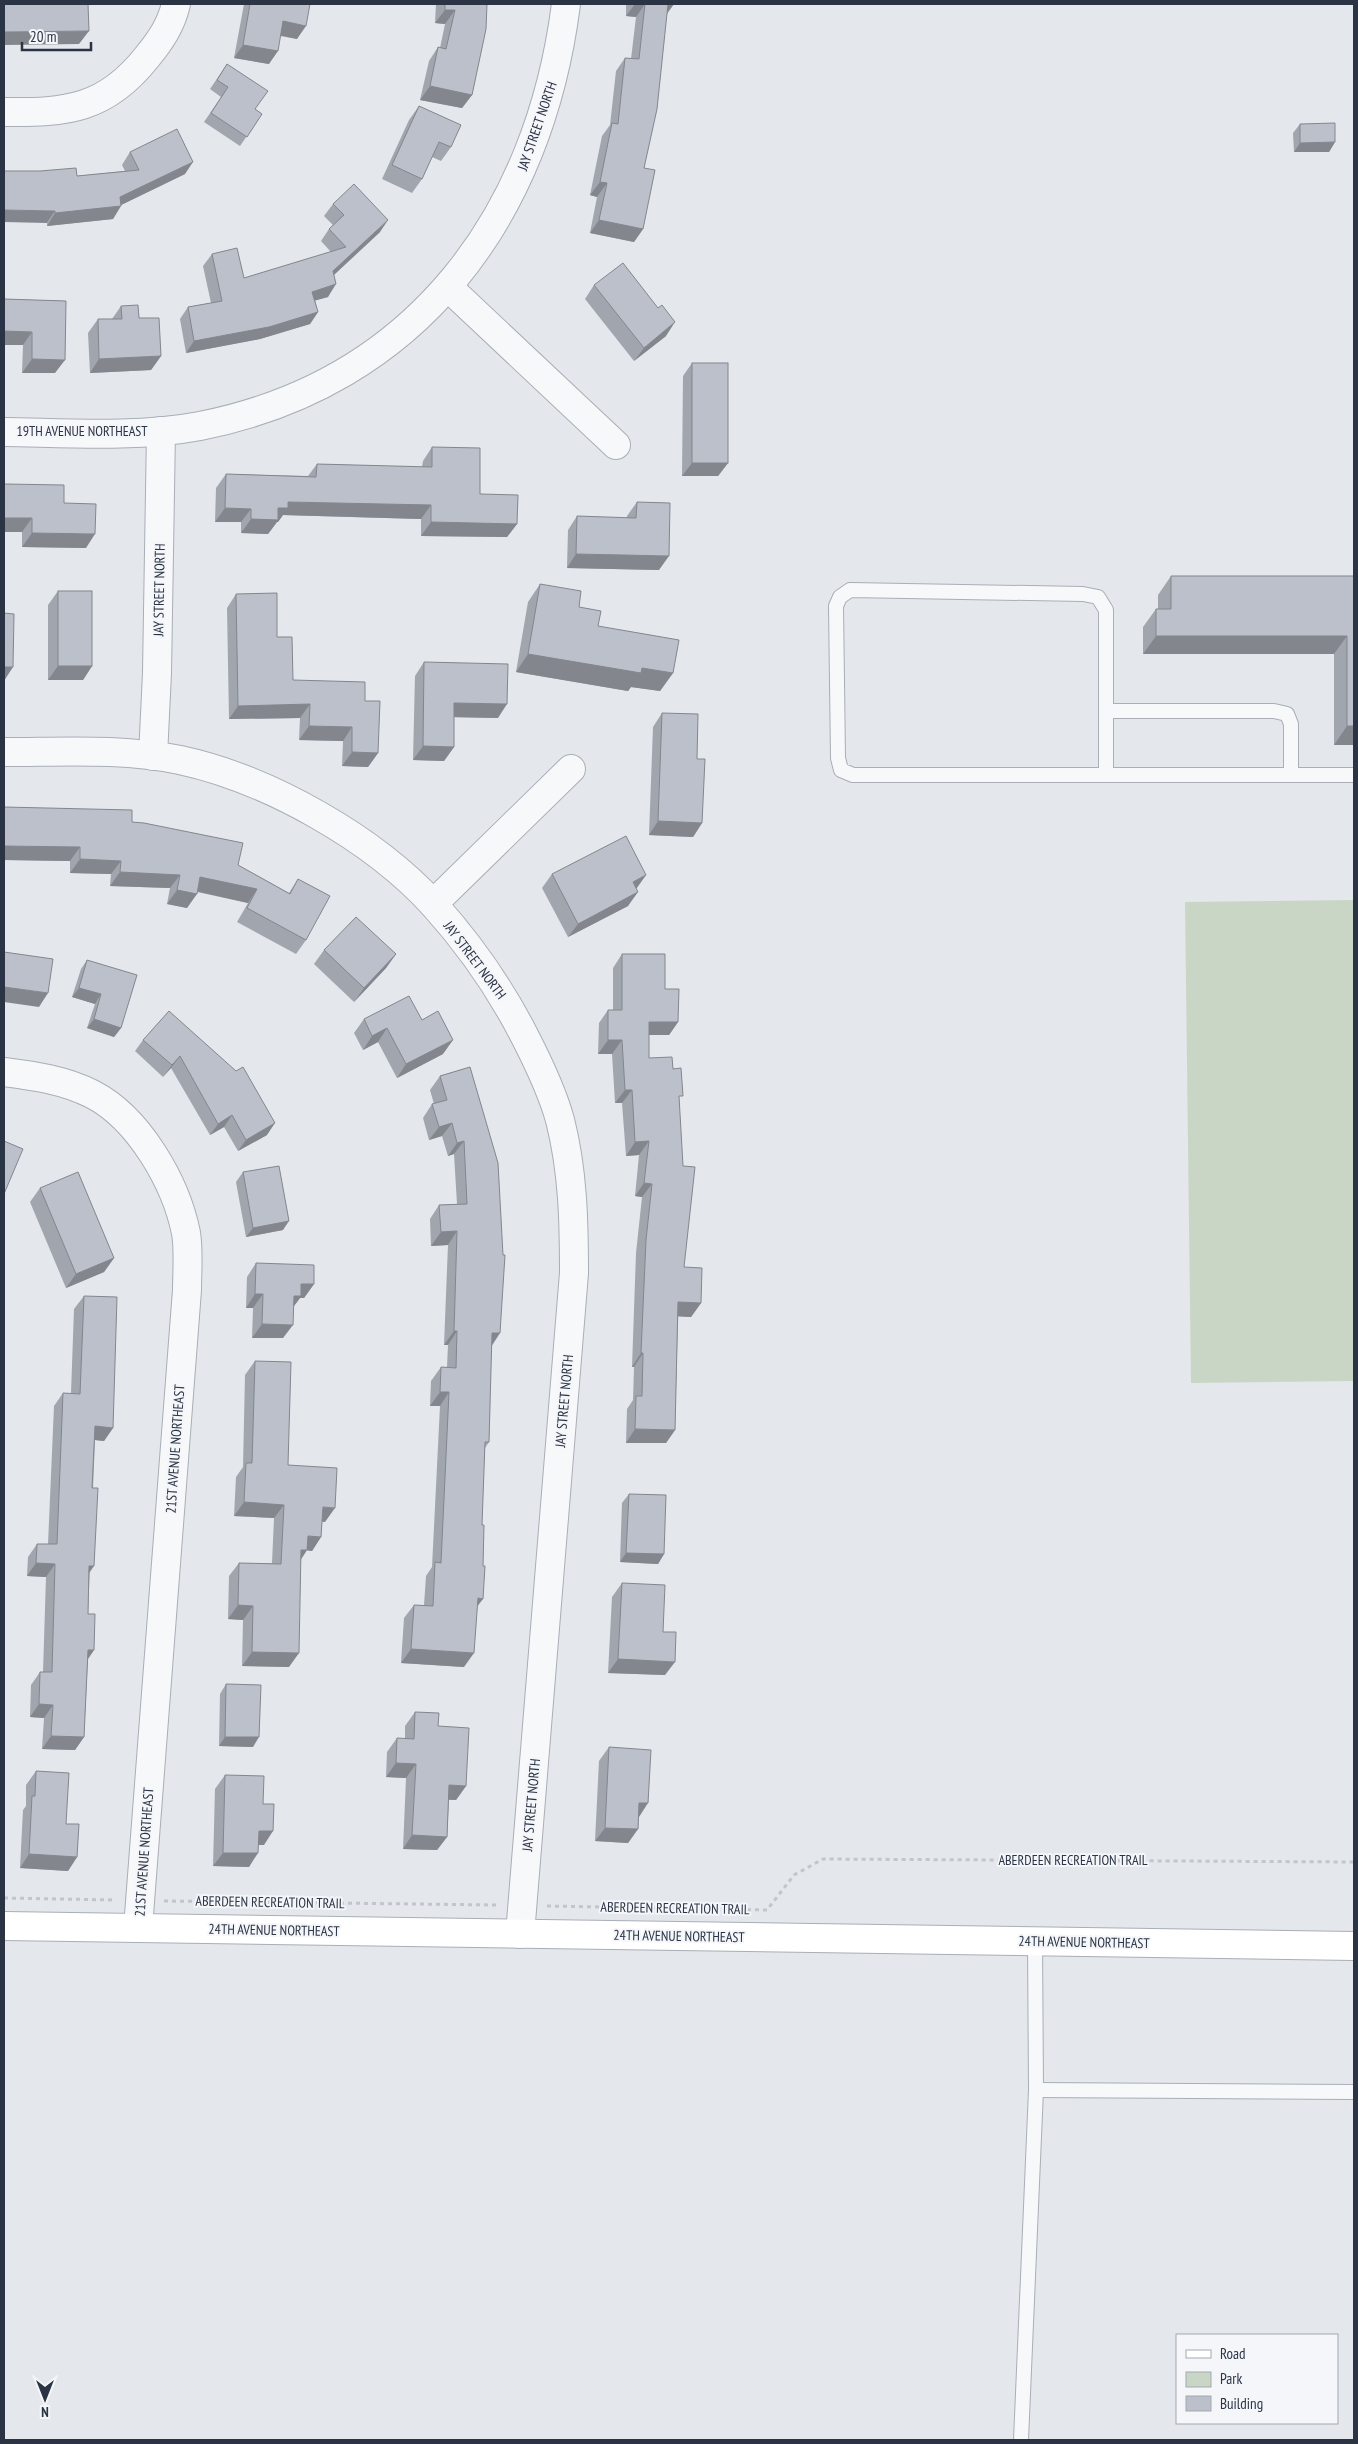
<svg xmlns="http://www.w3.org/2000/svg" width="1358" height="2444" font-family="'PT Sans Narrow',sans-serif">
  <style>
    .green { fill: #c9d6c5 }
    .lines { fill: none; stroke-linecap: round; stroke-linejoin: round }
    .service-casing { stroke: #a9aeb7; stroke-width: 16 }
    .minor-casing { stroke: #a9aeb7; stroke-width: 30 }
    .secondary-casing { stroke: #a9aeb7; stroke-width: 30 }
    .path { stroke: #c2c5cb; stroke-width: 3; stroke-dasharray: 4 4; stroke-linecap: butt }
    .service { stroke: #f7f8fa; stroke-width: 14 }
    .minor { stroke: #f7f8fa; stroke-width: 28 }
    .secondary { stroke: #fff; stroke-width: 28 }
    .wall { fill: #a1a5ae }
    .shaded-wall { fill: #83868d }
    .building { fill: #bbc0ca; stroke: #83868d }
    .labels { text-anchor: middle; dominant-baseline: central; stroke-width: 4; stroke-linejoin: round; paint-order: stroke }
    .street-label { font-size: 14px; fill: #2b3445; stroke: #f4f6f9 }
  </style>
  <rect width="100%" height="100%" fill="#e4e7ec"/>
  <path class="green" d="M1354,900V1381L1191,1383L1185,902Z"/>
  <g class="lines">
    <g class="service-casing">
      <g id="service">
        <path d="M1106,711H1274L1287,714L1291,724V775"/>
        <path d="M1106,775V610L1098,597L1083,594L850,590L840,597L836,606L838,758L841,770L853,775H1354"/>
        <path d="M1036,2090L1354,2092"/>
        <path d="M1021,2440L1036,2090L1035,1941"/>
      </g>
    </g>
    <g class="minor-casing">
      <g id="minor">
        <path d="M4,112C67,113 106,109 147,57C161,40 171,25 176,4"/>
        <path d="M448,287L616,445"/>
        <path d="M4,432C68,433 136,438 200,426C417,383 539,216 566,4"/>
        <path d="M4,752C62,752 123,748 180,760C268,779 373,838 434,905C469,944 500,988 524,1035C538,1062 552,1091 560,1120C573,1171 574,1222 574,1273L520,1934"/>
        <path d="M153,756L157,673L161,431"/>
        <path d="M433,904L571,769"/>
        <path d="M4,1072C35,1076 64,1080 92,1094C139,1118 176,1183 186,1233C189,1251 187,1272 187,1290L138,1928"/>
      </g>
    </g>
    <g class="secondary-casing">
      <path id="secondary" d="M4,1926L1354,1946"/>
    </g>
    <g class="path">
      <path d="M4,1898L116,1900"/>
      <path d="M164,1901L498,1905"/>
      <path d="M547,1906L767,1910L794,1875L823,1859L1354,1862"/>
    </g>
    <use href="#service" class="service"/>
    <use href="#minor" class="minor"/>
    <use href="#secondary" class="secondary"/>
  </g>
  <g class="wall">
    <path d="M244,4H310L297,39L280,36L269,64L234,58Z"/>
    <path d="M436,4H487L472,95L462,108L420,100L429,61L438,47L440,48L445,24L435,23Z"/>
    <path d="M626,4H674L667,14L644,168L643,229L634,242L590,233L597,197L590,195L602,136L610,125L616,71L625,58L631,59L636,17L626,16Z"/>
    <path d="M227,64L255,109L262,114L240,146L204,122L221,97L210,89Z"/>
    <path d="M419,106L451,147L441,161L432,157L422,179L412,193L382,179L409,120Z"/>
    <path d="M1300,124L1335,142L1329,152H1294L1293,133Z"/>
    <path d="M130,152L185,174L121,205L113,219L47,226V223L77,176L125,171L122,165Z"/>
    <path d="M333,204L380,232L334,275L328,297L315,300L318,312L310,324L260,339L186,353L180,319L188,307L211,303L203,266L212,254L244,278L331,252L321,241L329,229L333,225L324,216Z"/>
    <path d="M594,285L666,336L634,361L585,299Z"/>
    <path d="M4,299L66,301L55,373H22L23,345H4Z"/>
    <path d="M121,306L139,318L161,356L151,370L90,373L88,333L98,319H112Z"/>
    <path d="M692,363L728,463L718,476H682L683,376Z"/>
    <path d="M432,447L480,494L517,524L507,537L421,536V519L283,515L278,522H277L268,534L241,533V522H215L216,488L226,474L308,476L317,464L422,467L423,461Z"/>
    <path d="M637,502L659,570L567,568L568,530L577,516L627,518V516Z"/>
    <path d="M64,503L86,548L22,547V532H4Z"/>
    <path d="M1171,576H1354V745H1334V654H1143V627L1156,609H1158V595Z"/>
    <path d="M540,584L579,607L598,626L673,673L660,691L631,687L628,691L516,672L528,602Z"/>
    <path d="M58,591L92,666L83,680H48V605Z"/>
    <path d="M236,594L277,637L293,680L365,701L378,753L368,767L342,766L343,741L299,740L300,718L229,719L227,608Z"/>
    <path d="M424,662L498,718L454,717V747L444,761L413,760L415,676Z"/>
    <path d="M662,713L697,759L702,823L693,837L649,835L653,727Z"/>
    <path d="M4,807L132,822L238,865L289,893L298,879L306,940L296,954L237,922L248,903L197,892L187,908L167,904L170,888L110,886L111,874L70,873V861L4,860Z"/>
    <path d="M552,874L646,875L636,889L628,906L568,937L542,888Z"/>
    <path d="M324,950L396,954L386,968L354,1002L314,964Z"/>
    <path d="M622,954L665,989L678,1022L669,1035H649V1058L673,1069L679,1101L684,1267L701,1303L691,1317L678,1316L675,1430L666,1443H626L627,1409L633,1400L634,1367H632L636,1253L642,1197L635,1196L639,1155L626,1156L622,1103H615L612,1054H598L599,1023L608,1010H613V968Z"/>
    <path d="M87,960L121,1028L114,1037L87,1028L95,1004L72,997L81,969Z"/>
    <path d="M364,1019L422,1020L443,1054L397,1078L378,1042L363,1050L354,1033Z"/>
    <path d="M143,1040L236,1071L267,1135L238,1151L224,1127L210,1135L171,1068L163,1077L135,1051Z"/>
    <path d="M470,1067L491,1346L489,1442L485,1448L477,1607L464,1667L401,1663L404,1618L414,1605H424L426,1576L432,1567L440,1406H430L431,1381L441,1367H447L448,1345H444L448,1245L431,1246L430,1219L439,1205L457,1204L454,1154L448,1156L442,1136L429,1140L423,1118L432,1104H434L430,1090L440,1076Z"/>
    <path d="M243,1172L283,1230L246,1237L236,1182Z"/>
    <path d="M40,1188L114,1258L104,1272L66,1288L30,1202Z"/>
    <path d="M256,1263L314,1284L304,1298H300L293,1307L283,1338H252L253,1308H246L247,1277Z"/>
    <path d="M84,1296L113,1428L104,1441L95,1440L88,1614L94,1650L88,1659L84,1737L75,1750L42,1749L44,1718L30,1717L31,1685L40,1672H43L46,1577L27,1576L28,1557L37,1544H48L54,1406L63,1393H71L74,1309Z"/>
    <path d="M255,1361L288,1465L325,1522L322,1521L321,1537L312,1551L307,1550L301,1559L289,1667L242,1666L243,1620L228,1619L229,1576L239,1563H272L274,1518L234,1516L236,1477L243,1467L245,1375Z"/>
    <path d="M629,1494L664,1554L658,1564L620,1562L622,1503Z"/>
    <path d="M622,1583L663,1632L665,1675L608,1673L612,1597Z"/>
    <path d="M226,1684L253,1747L219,1746L220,1694Z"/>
    <path d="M415,1712L438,1726L466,1786L456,1800H449L447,1837L437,1850L403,1849L406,1778L386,1777L387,1752L397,1738L405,1739V1726Z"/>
    <path d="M609,1747L639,1817L638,1829L628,1843L595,1841L599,1761Z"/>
    <path d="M36,1771L66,1824L77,1857L68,1871L20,1868L23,1810L26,1806V1785Z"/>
    <path d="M225,1775L263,1804L264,1845H259L249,1867L213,1866L215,1789Z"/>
  </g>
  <g class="shaded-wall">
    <path d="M635,4H645L636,17L626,16Z"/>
    <path d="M668,4H674L664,17Z"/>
    <path d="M445,10H455L445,24L435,23Z"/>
    <path d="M283,21L306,26L297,39L274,34Z"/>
    <path d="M89,31L79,44L4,45V32Z"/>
    <path d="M243,45L278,51L269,64L234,58Z"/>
    <path d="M430,86L472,95L462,108L420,100Z"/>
    <path d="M1335,142L1329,152H1294L1300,143Z"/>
    <path d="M193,162L185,174L117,207L121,206L113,219L47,226L55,213L120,197Z"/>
    <path d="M600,182L607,183L597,197L590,195Z"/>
    <path d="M4,210L55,211L47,223L4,222Z"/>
    <path d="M388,220L380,232L324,284L333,271Z"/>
    <path d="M599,220L643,229L634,242L590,233Z"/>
    <path d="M336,284L328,297L303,304L312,292Z"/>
    <path d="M318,312L310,324L260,339L186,353L194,341Z"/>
    <path d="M675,322L666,336L634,361L644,348Z"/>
    <path d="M4,331L32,332L23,345H4Z"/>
    <path d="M161,356L151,370L90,373L99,359Z"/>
    <path d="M32,359L65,360L55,373H22Z"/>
    <path d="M692,463H728L718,476H682Z"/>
    <path d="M288,502L431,505L421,519L283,515L278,522H277L268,534L241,533L251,519L278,508Z"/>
    <path d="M225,508L251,509L241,522H215Z"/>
    <path d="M4,518H32L22,532H4Z"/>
    <path d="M431,522L517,524L507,537L421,536Z"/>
    <path d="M32,533L95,534L86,548L22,547Z"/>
    <path d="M576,554L669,556L659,570L567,568Z"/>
    <path d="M1156,636H1347L1334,654H1143Z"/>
    <path d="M528,654L642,668L673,673L660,691L631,687L628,691L516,672Z"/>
    <path d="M58,666H92L83,680H48Z"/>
    <path d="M4,667H13L4,681Z"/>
    <path d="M454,703L507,704L498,718L445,717Z"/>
    <path d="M310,704L300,718L229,719L238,706Z"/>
    <path d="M309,726L352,727L343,741L299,740Z"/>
    <path d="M1347,726H1354V745H1334Z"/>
    <path d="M423,746L454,747L444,761L413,760Z"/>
    <path d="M352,752L378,753L368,767L342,766Z"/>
    <path d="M658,821L702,823L693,837L649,835Z"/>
    <path d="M4,846L80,847L70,861L4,860Z"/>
    <path d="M80,859L121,861L111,874L70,873Z"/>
    <path d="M120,872L180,875L170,888L110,886Z"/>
    <path d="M646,875L636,889L633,882Z"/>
    <path d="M200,877L257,889L248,903L191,890Z"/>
    <path d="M177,890L197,894L187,908L167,904Z"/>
    <path d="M638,892L628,906L568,937L578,924Z"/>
    <path d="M396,954L386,968L354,1002L364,988Z"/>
    <path d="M4,987L48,993L39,1007L4,1002Z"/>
    <path d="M79,988L101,994L95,1004L72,997Z"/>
    <path d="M94,1019L121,1028L114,1037L87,1028Z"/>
    <path d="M649,1022H678L669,1035H640Z"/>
    <path d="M387,1028L378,1042L363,1050L372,1036Z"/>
    <path d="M453,1040L443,1054L397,1078L406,1064Z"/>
    <path d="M608,1040H622L612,1054H598Z"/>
    <path d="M180,1056L171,1068L163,1077L172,1065Z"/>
    <path d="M625,1090H632L622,1103H615Z"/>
    <path d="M232,1115L224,1127L210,1135L218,1124Z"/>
    <path d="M275,1123L267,1135L238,1151L246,1140Z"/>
    <path d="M452,1123L442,1136L429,1140L439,1127Z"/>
    <path d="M464,1141L454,1154L448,1156L457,1143Z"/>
    <path d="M649,1141L639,1155L626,1156L635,1142Z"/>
    <path d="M644,1183L652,1184L642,1197L635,1196Z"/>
    <path d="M289,1221L283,1230L246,1237L253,1228Z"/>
    <path d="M457,1231L448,1245L431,1246L441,1232Z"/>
    <path d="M114,1258L104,1272L66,1288L76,1274Z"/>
    <path d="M301,1284H314L304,1298H300L291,1310H284Z"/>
    <path d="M255,1294H263L253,1308H246Z"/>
    <path d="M678,1302L701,1303L691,1317L669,1316Z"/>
    <path d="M262,1324L293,1325L283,1338H252Z"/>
    <path d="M454,1331H457L448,1345H444Z"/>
    <path d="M492,1333H500L491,1347Z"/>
    <path d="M641,1353H643L634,1367H632Z"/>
    <path d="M440,1392H449L440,1406H430Z"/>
    <path d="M95,1426L113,1428L104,1441L86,1439Z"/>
    <path d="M635,1429L675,1430L666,1443H626Z"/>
    <path d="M244,1502L284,1505L274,1518L234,1516Z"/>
    <path d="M323,1507L335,1508L325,1522L313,1521Z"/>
    <path d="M308,1536L321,1537L312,1551L304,1550H307L298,1564H292Z"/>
    <path d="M626,1553L664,1554L658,1564L620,1562Z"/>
    <path d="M36,1563L55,1564L46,1577L27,1576Z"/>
    <path d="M89,1566H94L85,1579Z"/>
    <path d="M478,1598L483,1599L473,1612Z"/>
    <path d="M238,1605L253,1606L243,1620L228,1619Z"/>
    <path d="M411,1649L474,1653L464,1667L401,1663Z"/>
    <path d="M88,1650H94L85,1663Z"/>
    <path d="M252,1652L299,1653L289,1667L242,1666Z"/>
    <path d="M618,1659L675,1662L665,1675L608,1673Z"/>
    <path d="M39,1704L53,1705L44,1718L30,1717Z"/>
    <path d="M51,1736L84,1737L75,1750L42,1749Z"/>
    <path d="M225,1737H259L253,1747L219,1746Z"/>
    <path d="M396,1763L416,1764L406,1778L386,1777Z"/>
    <path d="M449,1785L466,1786L456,1800L440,1799Z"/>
    <path d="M639,1803H648L639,1817L629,1816Z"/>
    <path d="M605,1828L638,1829L628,1843L595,1841Z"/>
    <path d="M259,1831H273L264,1845H249Z"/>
    <path d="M412,1835L447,1837L437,1850L403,1849Z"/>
    <path d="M223,1853H258L249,1867L213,1866Z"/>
    <path d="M29,1854L77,1857L68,1871L20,1868Z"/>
  </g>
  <g class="building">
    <path d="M4,4H88L89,31L4,32Z"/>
    <path d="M250,4H310L306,26L283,21L278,51L243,45Z"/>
    <path d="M445,4H487L486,29L472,95L430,86L438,47L446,49L455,10H445Z"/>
    <path d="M645,4H674H668L657,109L644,168L655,170L643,229L599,220L607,183L600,182L612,123L618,124L625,58L639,59Z"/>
    <path d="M227,64L268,91L255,109L262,114L247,137L211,113L228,87L217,80Z"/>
    <path d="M419,106L461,125L451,147L439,142L422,179L392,165Z"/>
    <path d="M1335,123V142L1300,143V124Z"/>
    <path d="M177,129L193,162L120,197L121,206L55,213V211L4,210V171H40L76,168L77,176L139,170L130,152Z"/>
    <path d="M354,184L388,220L333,271L336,284L312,292L318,312L269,327L194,341L188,307L222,301L212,254L237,248L244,278L346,247L329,229L344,215L333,204Z"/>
    <path d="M623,263L658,308L662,305L675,322L644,348L594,285Z"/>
    <path d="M4,299L66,301L65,360L32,359V332L4,331Z"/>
    <path d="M138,305L139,318H159L161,356L99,359L98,319H122L121,306Z"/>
    <rect x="692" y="363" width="36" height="100"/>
    <path d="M432,447L480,448V494L518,495L517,524L431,522V505L288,502V508H278V520L251,519V509L225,508L226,474L316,477L317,464L432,467Z"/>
    <path d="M4,484L64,485V503L96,504L95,534L32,533V518H4Z"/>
    <path d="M637,502L670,503L669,556L576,554L577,516L636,518Z"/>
    <path d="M1171,576H1354V726H1347V636H1156V609H1171Z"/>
    <path d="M540,584L581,591L579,607L601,611L598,626L679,640L673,673L642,668L641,673L528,654Z"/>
    <rect x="58" y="591" width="34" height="75"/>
    <path d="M277,593V637H292L293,680L365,682V701H380L378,753L352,752V727L309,726L310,704L238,706L236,594Z"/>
    <path d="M4,613L14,614L13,667H4Z"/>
    <path d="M424,662L508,664L507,704L454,703V747L423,746Z"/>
    <path d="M662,713L698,714L697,759H705L702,823L658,821Z"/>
    <path d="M4,807L132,810V822L144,823L243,843L238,865L290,894L298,879L330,896L306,940L247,908L257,889L200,877L197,894L177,890L180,875L120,872L121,861L80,859V847L4,846Z"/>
    <path d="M626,836L646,875L633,882L638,892L578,924L552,874Z"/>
    <path d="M356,917L396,954L364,988L324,950Z"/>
    <path d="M4,952L53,959L48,993L4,987Z"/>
    <path d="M622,954H665V989H679L678,1022H649V1058L672,1057L673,1069L681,1068L683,1096H679L683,1166L695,1167L684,1267L702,1268L701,1303L678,1302L675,1430L635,1429L636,1396H642L643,1353H641L646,1240L652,1184L644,1183L649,1141L635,1142L632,1090H625L622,1040H608V1010H622Z"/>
    <path d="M87,960L137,975L121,1028L94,1019L101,994L79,988Z"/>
    <path d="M409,996L422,1020L438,1011L453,1040L406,1064L387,1028L372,1036L364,1019Z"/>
    <path d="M169,1011L236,1071L243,1067L275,1123L246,1140L232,1115L218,1124L180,1056L172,1065L143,1040Z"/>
    <path d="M470,1067L498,1163L503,1255H505L500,1333H492L489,1442H485L482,1525H484L483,1566H485L483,1599L478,1598L474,1653L411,1649L414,1605L433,1606L435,1562L441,1563L449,1392H440L441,1367L456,1368L457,1331H454L457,1231L441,1232L439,1205L467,1204L464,1141L457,1143L452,1123L439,1127L432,1104L447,1100L440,1076Z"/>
    <path d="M4,1141L23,1149L4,1194Z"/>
    <path d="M279,1166L289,1221L253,1228L243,1172Z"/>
    <path d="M78,1172L114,1258L76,1274L40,1188Z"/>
    <path d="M256,1263L314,1265V1284H301V1296H294L293,1325L262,1324L263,1294H255Z"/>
    <path d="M84,1296L117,1297L113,1428L95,1426L92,1488H98L94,1566H89L88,1614H95L94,1650H88L84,1737L51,1736L53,1705L39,1704L40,1672H52L55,1564L36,1563L37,1544H57L63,1393L80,1394Z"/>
    <path d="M255,1361L291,1362L288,1465L337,1468L335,1508L323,1507L321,1537L308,1536L307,1550H301L299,1653L252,1652L253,1606L238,1605L239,1563L281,1564L284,1505L244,1502L246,1463H252Z"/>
    <path d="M629,1494L666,1495L664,1554L626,1553Z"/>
    <path d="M622,1583L665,1585L663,1632H676L675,1662L618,1659Z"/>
    <path d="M226,1684L261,1685L259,1737H225Z"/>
    <path d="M415,1712L439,1713L438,1726L469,1728L466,1786L449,1785L447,1837L412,1835L416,1764L396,1763L397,1738L414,1739Z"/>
    <path d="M609,1747L651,1750L648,1803H639L638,1829L605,1828Z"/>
    <path d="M36,1771L69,1773L66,1824H79L77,1857L29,1854L32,1796H35Z"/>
    <path d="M225,1775L264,1776L263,1804H274L273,1831H259L258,1853H223Z"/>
  </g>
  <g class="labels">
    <g class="street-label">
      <text transform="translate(537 126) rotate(-71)">JAY STREET NORTH</text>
      <text x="82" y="431">19TH AVENUE NORTHEAST</text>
      <text transform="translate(159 590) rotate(-89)">JAY STREET NORTH</text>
      <text transform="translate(475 960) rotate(53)">JAY STREET NORTH</text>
      <text transform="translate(564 1401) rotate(-85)">JAY STREET NORTH</text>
      <text transform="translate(175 1449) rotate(-86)">21ST AVENUE NORTHEAST</text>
      <text transform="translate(531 1805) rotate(-85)">JAY STREET NORTH</text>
      <text transform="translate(144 1852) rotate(-86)">21ST AVENUE NORTHEAST</text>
      <text x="1073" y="1860">ABERDEEN RECREATION TRAIL</text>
      <text transform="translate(270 1902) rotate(1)">ABERDEEN RECREATION TRAIL</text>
      <text transform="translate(675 1908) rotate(1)">ABERDEEN RECREATION TRAIL</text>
      <text transform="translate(274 1930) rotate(1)">24TH AVENUE NORTHEAST</text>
      <text transform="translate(679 1936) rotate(1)">24TH AVENUE NORTHEAST</text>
      <text transform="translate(1084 1942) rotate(1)">24TH AVENUE NORTHEAST</text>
    </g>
  </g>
  <rect width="1358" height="2444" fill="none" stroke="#2b3445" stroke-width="10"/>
  <rect x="1176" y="2334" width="162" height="90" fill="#f4f6f9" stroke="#a4a8b1"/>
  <rect x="1186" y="2350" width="25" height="8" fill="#ffffff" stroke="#a4a8b1"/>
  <text x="1220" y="2359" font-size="15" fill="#2b3445">Road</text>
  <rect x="1186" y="2372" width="25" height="15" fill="#c9d6c5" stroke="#a4a8b1"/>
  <text x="1220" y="2384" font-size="15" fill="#2b3445">Park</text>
  <rect x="1186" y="2396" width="25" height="15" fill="#bbc0ca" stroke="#a4a8b1"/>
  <text x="1220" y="2409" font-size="15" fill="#2b3445">Building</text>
  <g transform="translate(45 2399) rotate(180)" stroke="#f4f6f9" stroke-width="4" paint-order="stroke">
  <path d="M0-4L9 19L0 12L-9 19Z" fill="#2b3445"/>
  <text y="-8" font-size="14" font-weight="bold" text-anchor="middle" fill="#2b3445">N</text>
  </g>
  <path d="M22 42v8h69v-8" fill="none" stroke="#2b3445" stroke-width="2.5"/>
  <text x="30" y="42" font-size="15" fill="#2b3445" stroke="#f4f6f9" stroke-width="4" paint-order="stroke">20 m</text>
</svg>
